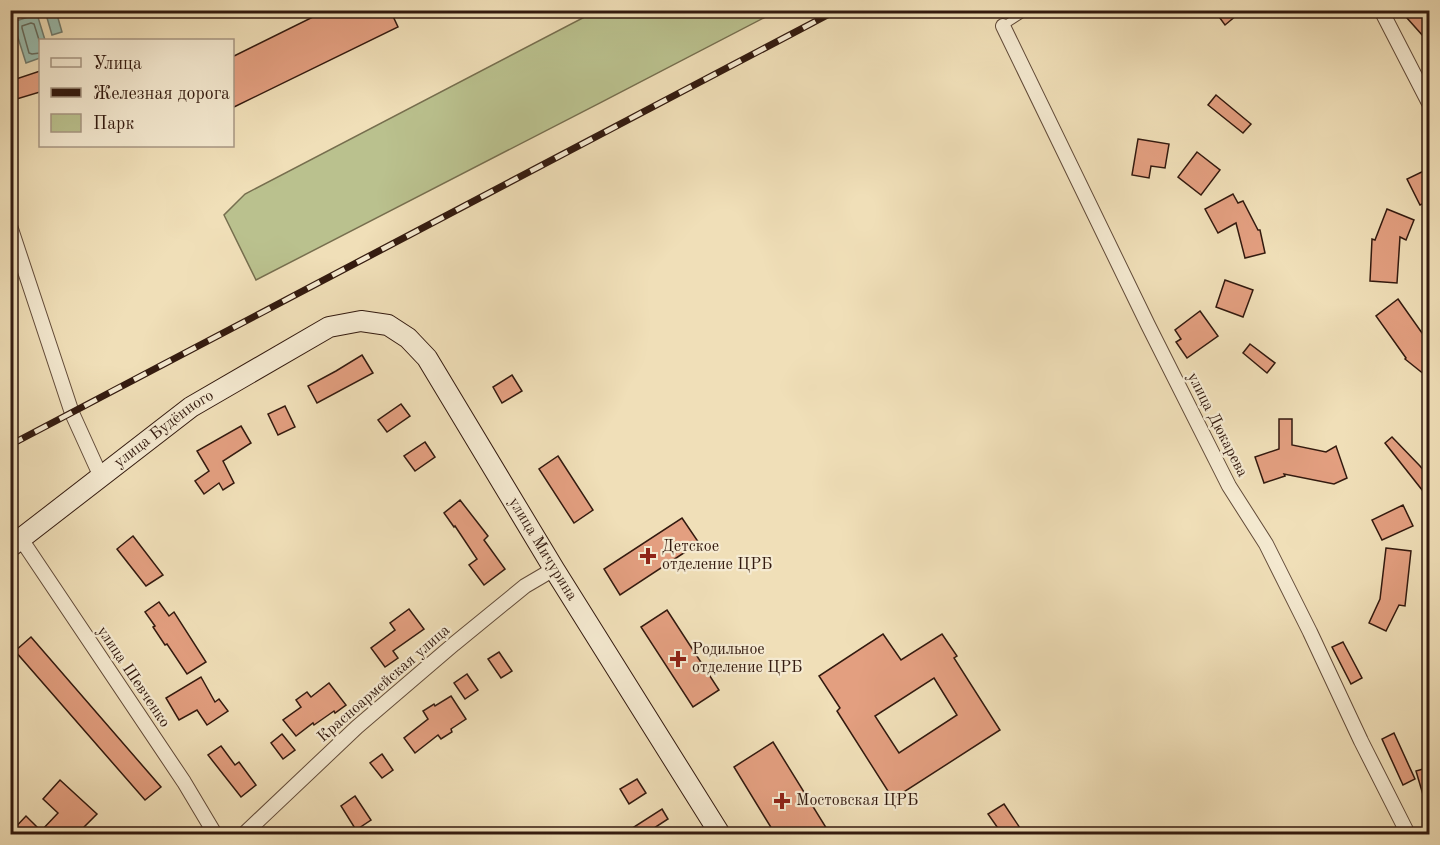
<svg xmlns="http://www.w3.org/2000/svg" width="1440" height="845" font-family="'Old Standard TT',serif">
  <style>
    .green { fill: #bac18e; stroke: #766e4e; stroke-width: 1.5 }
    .water { fill: #9abdaf; stroke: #717c6f; stroke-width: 1.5 }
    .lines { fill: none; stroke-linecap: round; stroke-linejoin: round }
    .shore { stroke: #666c5f; stroke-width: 1.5 }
    .building { fill: #e39f80; stroke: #331a0f; stroke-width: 1.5; fill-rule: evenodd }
    .lane-casing { stroke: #624b39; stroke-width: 9 }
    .street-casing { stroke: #624b39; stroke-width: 16 }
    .secondary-casing { stroke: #331a0f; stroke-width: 22 }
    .lane { stroke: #f5ead1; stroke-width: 7 }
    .street { stroke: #f5ead1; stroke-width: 14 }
    .secondary { stroke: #f5ead1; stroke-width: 20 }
    .rail-casing { stroke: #331a0f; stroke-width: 7 }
    .rail { stroke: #f5ead1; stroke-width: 4.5; stroke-dasharray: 14; stroke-linecap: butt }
    .poi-dot { fill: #8f2418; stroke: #f5ead1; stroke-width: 2 }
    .labels { text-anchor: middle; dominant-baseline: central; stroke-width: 4.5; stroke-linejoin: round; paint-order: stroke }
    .street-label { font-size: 16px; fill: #331a0f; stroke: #f5ead1 }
    .poi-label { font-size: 16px; fill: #331a0f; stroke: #f5ead1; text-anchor: start }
  </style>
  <rect width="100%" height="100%" fill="#f0dfb8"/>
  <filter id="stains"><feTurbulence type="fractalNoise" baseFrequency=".00333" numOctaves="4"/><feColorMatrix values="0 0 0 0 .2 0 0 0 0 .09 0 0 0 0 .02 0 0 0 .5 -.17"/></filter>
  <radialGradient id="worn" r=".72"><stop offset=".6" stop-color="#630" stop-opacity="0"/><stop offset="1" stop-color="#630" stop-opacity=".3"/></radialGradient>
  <path class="green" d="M596,11H777C604,102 430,189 256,280L224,215L245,194Z"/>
  <g class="water">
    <path d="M45,11H56L62,32L52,35Z"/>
    <path d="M37,14L45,40H40V58L26,63L13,22Z"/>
  </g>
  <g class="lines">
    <path class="shore" d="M40,43L34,24L31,23L22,26V28L29,53L32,54L40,53"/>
  </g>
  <g class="building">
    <path d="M327,10H390L398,27L232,108V57Z"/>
    <path d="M1214,10H1243L1225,25Z"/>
    <path d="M1415,10H1430V31L1423,36L1407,18Z"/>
    <path d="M40,71V92L10,101V81Z"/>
    <path d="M1216,95L1251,124L1243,133L1208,105Z"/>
    <path d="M1138,139L1169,144L1165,168L1151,166L1149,178L1132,175Z"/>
    <path d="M1197,152L1220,170L1201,195L1178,177Z"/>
    <path d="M1430,168V200L1420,205L1407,179Z"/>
    <path d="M1233,194L1238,203L1243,201L1258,230H1260L1265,253L1245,258L1236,223L1218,233L1205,209Z"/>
    <path d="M1387,209L1414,220L1406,240L1400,237L1397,283L1370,281L1372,239L1375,240Z"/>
    <path d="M1225,280L1253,290L1243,317L1216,307Z"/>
    <path d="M1398,299L1422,333L1430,339V379L1405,359L1406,358L1376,316Z"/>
    <path d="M1200,311L1218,336L1187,358L1176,342L1181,339L1175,330Z"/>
    <path d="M1250,344L1275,363L1267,373L1243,353Z"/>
    <path d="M362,355L373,373L317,403L308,386L336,371Z"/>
    <path d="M512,375L522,391L502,403L493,387Z"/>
    <path d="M401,404L410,416L387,432L378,420Z"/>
    <path d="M285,406L295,427L278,435L268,414Z"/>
    <path d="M1279,419H1292V445L1326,452L1336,446L1347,478L1334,484L1284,474L1285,476L1264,483L1255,457L1279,449Z"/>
    <path d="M241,426L251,443L223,461L234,483L223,490L219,483L204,494L195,481L209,471L197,451Z"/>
    <path d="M1392,437L1420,466L1430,478V500L1385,443Z"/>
    <path d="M425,442L435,457L415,471L404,456Z"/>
    <path d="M558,456L593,510L574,523L539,469Z"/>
    <path d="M460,500L488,536L484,540L505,569L484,585L469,565L477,559L455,526L454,527L444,513Z"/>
    <path d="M1403,505L1413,526L1382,540L1372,520Z"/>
    <path d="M682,518L699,543L620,595L604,569Z"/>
    <path d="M133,536L163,575L146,586L117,549Z"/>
    <path d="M1386,548L1411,551L1405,606L1399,605L1386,631L1369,623L1380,599Z"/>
    <path d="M159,602L169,616L174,612L206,662L187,674L167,644L165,645L153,627L155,626L145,612Z"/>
    <path d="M409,609L424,629L393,651L398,658L385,667L371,648L395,630L390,623Z"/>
    <path d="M667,610L719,690L693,707L641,627Z"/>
    <path d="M883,634L901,660L942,634L957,656L954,658L1000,730L893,799L837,711L840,708L819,676ZM934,678L957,715L899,753L875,716Z"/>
    <path d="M31,637L161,787L145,800L15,651Z"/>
    <path d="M1343,642L1362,678L1351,684L1332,647Z"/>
    <path d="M499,652L512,671L501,678L488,659Z"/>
    <path d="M467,674L478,690L465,699L454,683Z"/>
    <path d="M201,677L215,702L219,699L228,711L207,725L197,710L179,720L166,698Z"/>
    <path d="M329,683L346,705L335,713L334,711L314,725L313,723L296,736L283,720L301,707L296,700L307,692L311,697Z"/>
    <path d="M451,696L466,719L451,729L452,732L441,739L438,735L415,753L404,738L428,719L423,711L434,704L435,706Z"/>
    <path d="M1394,733L1415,779L1403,785L1382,739Z"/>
    <path d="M282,734L295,750L283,759L271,743Z"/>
    <path d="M773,742L830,834H775L734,767Z"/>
    <path d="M221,746L235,765L239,762L256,785L241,797L208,755Z"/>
    <path d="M382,754L393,770L382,778L370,763Z"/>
    <path d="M1430,767V805H1426L1416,771Z"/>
    <path d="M637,779L646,793L629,804L620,789Z"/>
    <path d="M60,780L97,814L77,834H10V833L26,816L41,831L58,813L43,799Z"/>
    <path d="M355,796L371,820L356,830L341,806Z"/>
    <path d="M1004,804L1024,834H1002L988,814Z"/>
    <path d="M662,809L668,819L645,834H623Z"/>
  </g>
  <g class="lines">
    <g class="lane-casing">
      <path id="lane" d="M1003,26L1028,10"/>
    </g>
    <g class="street-casing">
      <g id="street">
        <path d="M1381,10L1430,105"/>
        <path d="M1003,26L1148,325L1229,486L1266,544L1310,632L1361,741L1408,834"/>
        <path d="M10,226L72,413L101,477"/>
        <path d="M21,539L184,782L215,834"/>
        <path d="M244,834L357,727L454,644L525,586L554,569"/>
      </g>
    </g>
    <g class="secondary-casing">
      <g id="secondary">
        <path id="s1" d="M10,547L191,407L329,327L361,321L388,325L408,338L427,358L554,569L720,834"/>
      </g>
    </g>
    <use href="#lane" class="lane"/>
    <use href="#street" class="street"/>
    <use href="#secondary" class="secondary"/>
    <g class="rail-casing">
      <path id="rail" d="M10,445L837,10"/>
    </g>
    <use href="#rail" class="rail"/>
  </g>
  <g class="poi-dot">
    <path d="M645 547h6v6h6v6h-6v6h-6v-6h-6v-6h6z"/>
    <path d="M675 650h6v6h6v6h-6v6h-6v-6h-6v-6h6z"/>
    <path d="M779 792h6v6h6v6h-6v6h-6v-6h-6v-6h6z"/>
  </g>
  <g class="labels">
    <g class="street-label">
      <text transform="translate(1217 425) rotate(63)">улица Дюкарева</text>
      <text stroke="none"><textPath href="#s1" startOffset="194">улица Будённого</textPath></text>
      <text stroke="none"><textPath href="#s1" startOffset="723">улица Мичурина</textPath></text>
      <text transform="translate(133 677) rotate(56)">улица Шевченко</text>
      <text transform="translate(384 684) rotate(-41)">Красноармейская улица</text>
    </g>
    <g class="poi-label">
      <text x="662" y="547">Детское<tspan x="662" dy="18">отделение ЦРБ</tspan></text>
      <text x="692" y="650">Родильное<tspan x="692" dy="18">отделение ЦРБ</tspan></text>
      <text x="796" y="801">Мостовская ЦРБ</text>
    </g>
  </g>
  <rect width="1440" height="845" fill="none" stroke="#f0dfb8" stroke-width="36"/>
  <rect x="12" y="12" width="1416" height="821" fill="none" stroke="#331a0f" stroke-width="3"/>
  <rect x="18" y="18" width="1404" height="809" fill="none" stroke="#331a0f" stroke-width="1.5"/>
  <rect x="39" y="39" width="195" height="108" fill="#f5ead1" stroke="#a79783" stroke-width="1.5"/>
  <rect x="51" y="58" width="30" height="9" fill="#f5ead1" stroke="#a79783" stroke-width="1.5"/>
  <text x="93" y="69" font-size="18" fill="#331a0f">Улица</text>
  <rect x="51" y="88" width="30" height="9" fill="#331a0f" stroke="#a79783" stroke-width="1.5"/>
  <text x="93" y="99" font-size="18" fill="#331a0f">Железная дорога</text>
  <rect x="51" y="114" width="30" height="18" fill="#bac18e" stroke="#a79783" stroke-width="1.5"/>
  <text x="93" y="129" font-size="18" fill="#331a0f">Парк</text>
  <rect width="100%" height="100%" filter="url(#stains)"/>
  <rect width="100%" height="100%" fill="url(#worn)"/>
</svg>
